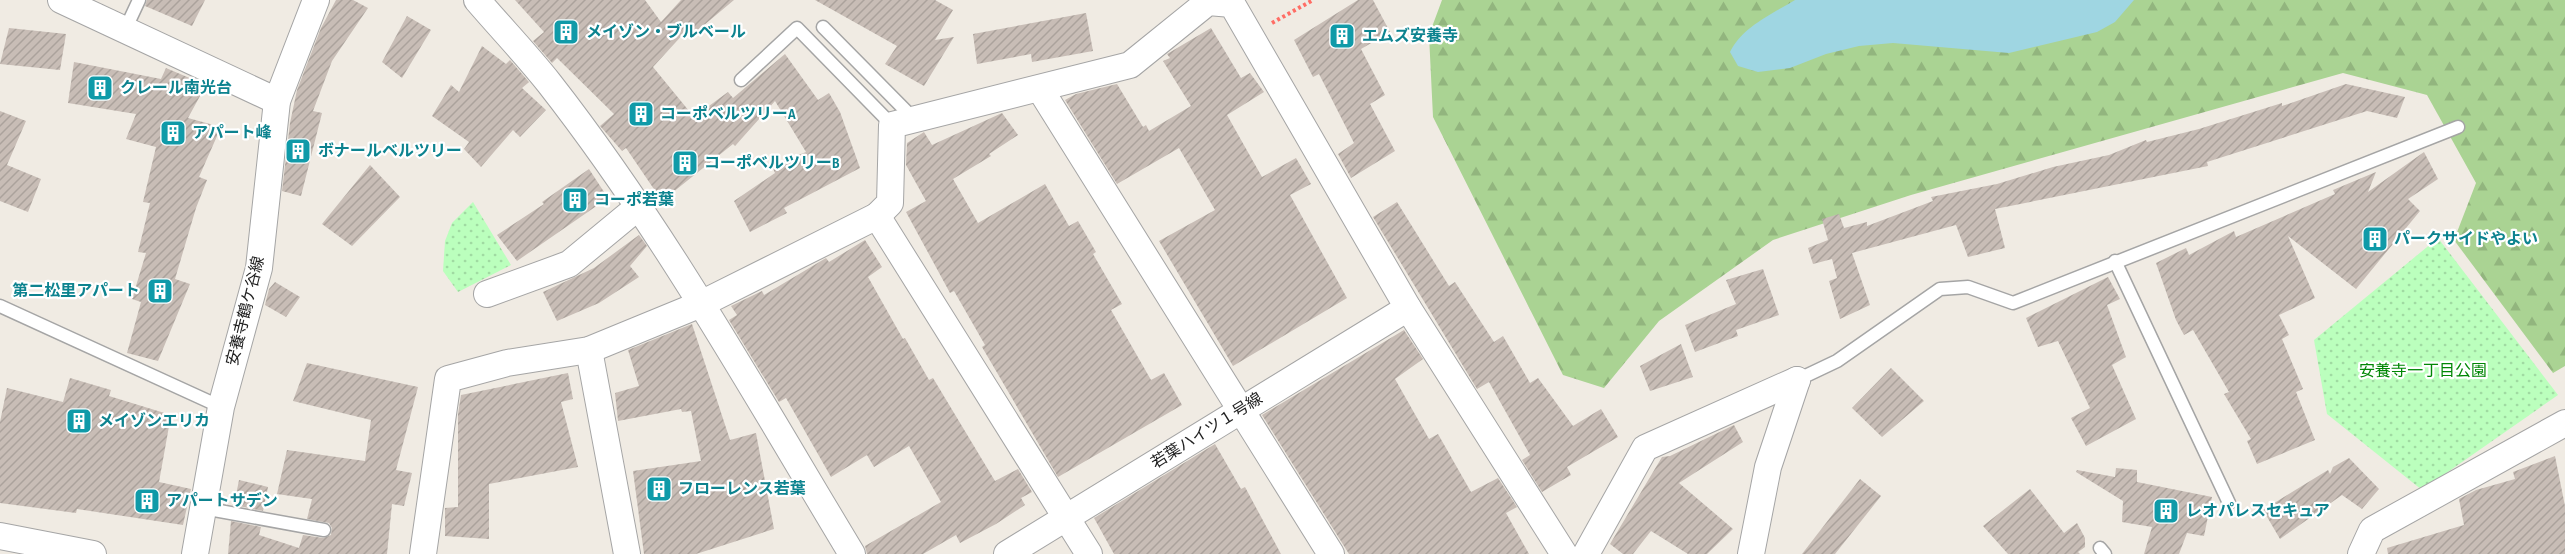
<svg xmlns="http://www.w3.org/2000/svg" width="2565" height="554" font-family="'Sofia Sans Condensed','Noto Sans JP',sans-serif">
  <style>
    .forest { fill: url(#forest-firs) }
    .park { fill: url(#park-dots) }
    .water { fill: #9fd6e2 }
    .building { fill: url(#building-hatch) }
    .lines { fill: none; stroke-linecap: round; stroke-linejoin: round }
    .service-casing { stroke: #a5a5a5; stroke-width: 15 }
    .minor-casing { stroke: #a5a5a5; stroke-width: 28 }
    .path { stroke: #ff6d65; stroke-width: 4; stroke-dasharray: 3 3; stroke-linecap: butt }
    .service { stroke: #fff; stroke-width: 12 }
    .minor { stroke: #fff; stroke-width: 26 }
    .labels { text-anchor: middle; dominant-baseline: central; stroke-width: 4.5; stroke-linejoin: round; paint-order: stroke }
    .culture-label { font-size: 16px; font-weight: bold; fill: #0d838f; stroke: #fff; text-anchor: start }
    .street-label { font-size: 16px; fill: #1e1e1e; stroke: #fff }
    .park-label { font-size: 16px; fill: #018705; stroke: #fff }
  </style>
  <defs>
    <pattern id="forest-firs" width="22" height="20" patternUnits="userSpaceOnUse" patternTransform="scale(1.5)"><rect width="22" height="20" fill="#aad393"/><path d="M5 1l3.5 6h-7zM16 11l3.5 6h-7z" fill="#92b57e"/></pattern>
    <pattern id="park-dots" width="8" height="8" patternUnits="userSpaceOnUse" patternTransform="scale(1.5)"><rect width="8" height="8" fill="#bbffbd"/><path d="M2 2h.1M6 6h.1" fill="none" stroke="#a0daa2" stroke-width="1.8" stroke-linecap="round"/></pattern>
    <pattern id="building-hatch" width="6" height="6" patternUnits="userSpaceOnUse" patternTransform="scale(1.5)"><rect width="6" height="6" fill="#c8bdb6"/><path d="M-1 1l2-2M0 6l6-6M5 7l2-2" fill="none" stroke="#aba29c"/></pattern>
  </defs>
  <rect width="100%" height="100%" fill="#f0ebe3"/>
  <path class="forest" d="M1442,0H2565V366L2553,373L2454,240L2476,183L2427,95L2343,73L1911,195L1773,240L1659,321L1604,388L1563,375L1433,117L1429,35Z"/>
  <g class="park">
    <path d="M473,202L511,265L458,292L443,271L445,241L452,223Z"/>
    <path d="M2438,238L2558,395L2422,490L2327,414L2314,340Z"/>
  </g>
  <path class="water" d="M1795,0H2134L2115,22L2097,32L2009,53L1893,43L1859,46L1826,54L1790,68L1758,72L1738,66L1730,52C1742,27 1772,14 1795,0Z"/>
  <g class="building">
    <path d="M147,0H205L192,26L145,6Z"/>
    <path d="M336,0H353L368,8L332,61L313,111L322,113L301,196L282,191L290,123L297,90L321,28Z"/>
    <path d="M515,0H645L661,22L681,0H734L691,36L686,31L653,67L694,117L728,92L733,98L785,54L818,100L829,93L840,112L860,168L784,208L787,213L750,232L734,201L775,173L772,166L806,152L775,101L735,146L733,144L662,201L626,148L622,151L600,126L614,114L557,58L552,63L533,41L544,32Z"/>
    <path d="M815,0H935L953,10L935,40L954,37L924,86L885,64L897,46Z"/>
    <path d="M1358,0H1373L1390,32L1361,49L1385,95L1370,104L1395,151L1351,178L1338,154L1354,143L1319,74L1313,77L1294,40Z"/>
    <path d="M1086,13L1093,51L1032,62L1031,54L977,64L973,34Z"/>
    <path d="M407,16L431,30L402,78L382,62Z"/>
    <path d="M9,28L66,34L60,70L0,64Z"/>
    <path d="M1211,28L1241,78L1250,73L1264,92L1227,115L1262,177L1296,158L1311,184L1290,195L1347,298L1233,366L1159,241L1215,210L1179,148L1117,184L1065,100L1076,94L1117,84L1143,127L1146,125L1149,131L1191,106L1163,61L1170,58L1167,54Z"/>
    <path d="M482,46L506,64L510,60L529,82L522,88L546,110L520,137L513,130L481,167L464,149L469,142L432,116L451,85L459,92Z"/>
    <path d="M74,62L161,79L166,68L206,85L188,118L221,127L199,177L207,180L196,208L175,279L190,284L158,361L127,353L141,302L132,299L146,253L138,252L150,203L143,202L156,147L126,139L136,114L68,103Z"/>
    <path d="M2346,84L2405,97L2397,118L2367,111L2207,162L2208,166L1995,209L2005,248L1968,257L1956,225L1852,253L1870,305L1840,319L1829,281L1837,278L1832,259L1813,264L1808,248L1828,240L1822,219L1839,214L1844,228L1867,222V226L1933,201L1931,197L1997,184L2053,167L2109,155L2146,140L2147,142L2199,129L2282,103V106Z"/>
    <path d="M0,111L26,121L7,165L41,179L28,212L0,201Z"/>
    <path d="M1002,113L1018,135L989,154L991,156L953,179L978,223L1045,184L1069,226L1078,221L1096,252L1093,254L1122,304L1111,310L1151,380L1164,373L1182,405L1058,477L982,347L985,345L954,291L950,293L906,212L926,201L906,165L907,143L924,132L932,145Z"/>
    <path d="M2424,152L2438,179L2408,199L2420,211L2356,289L2288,236L2315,298L2279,315L2289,335L2282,339L2303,389L2296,392L2315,440L2257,464L2247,441L2251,439L2224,394L2229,392L2193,330L2184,335L2176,320L2156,263L2186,248L2189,255L2234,231L2236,237L2335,194L2333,190L2376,172L2368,192Z"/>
    <path d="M370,165L400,197L352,246L322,224Z"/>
    <path d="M589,169L608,198L517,261L497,235L544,204L542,202Z"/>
    <path d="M1397,202L1449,286L1455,282L1494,342L1503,336L1530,383L1538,378L1573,426L1601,409L1618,437L1567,467L1571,475L1542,492L1522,460L1530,455L1489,382L1477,389L1373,217Z"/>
    <path d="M639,235L647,246L630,266L639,277L599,303L557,321L543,292L594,268Z"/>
    <path d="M865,240L882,267L868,277L903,339L905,338L929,380L933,378L995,481L1018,469L1032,492L1021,498L1025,505L996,524L960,543L956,535L923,554H867L865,546L941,502L909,446L874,467L867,455L831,477L786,398L779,402L729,320L737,315L731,306L762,291L764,295L826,258L829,262Z"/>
    <path d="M1763,269L1779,315L1736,330L1738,336L1695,352L1685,325L1736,304L1726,280Z"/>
    <path d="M2108,277L2120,299L2107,305L2126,357L2112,365L2136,419L2086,446L2071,418L2090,408L2058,341L2038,347L2026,318Z"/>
    <path d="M275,282L300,297L286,317L265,305L269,289Z"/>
    <path d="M692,324L730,440L756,433L774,529L696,554H644L633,471L701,461L691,411L682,412L681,409L618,421L615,393L639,386L628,350Z"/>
    <path d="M1404,330L1423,359L1395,379L1429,439L1438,434L1471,492L1498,478L1517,507L1506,513L1529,554H1349L1262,415Z"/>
    <path d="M1681,344L1693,377L1650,391L1640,366Z"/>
    <path d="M307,363L418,387L396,470L412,473L404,506L392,504L387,554H228L231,521L261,527L259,535L299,548L303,535L323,538L331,535L332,528L329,523L307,519L312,499L277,494L287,450L365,461L371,420L293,401Z"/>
    <path d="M1891,368L1924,401L1882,437L1852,408Z"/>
    <path d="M568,373L573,399L561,402L578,467L489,484V539L445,536V508L458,507V414L461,395Z"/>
    <path d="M70,378L111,390L109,396L171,415L159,482L191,489L183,525L77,509L76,513L0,503V422L7,388L63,402Z"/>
    <path d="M1734,425L1743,442L1679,483L1733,529L1707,554H1688L1651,531L1633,554H1623L1610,544L1662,457L1670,456Z"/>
    <path d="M1215,444L1241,489L1245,487L1281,554H1114L1094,518Z"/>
    <path d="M2555,456L2565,506V554H2388L2387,548L2464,525L2459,499L2476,490L2515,479L2513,472Z"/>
    <path d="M2349,458L2379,489L2362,509L2342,495L2280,539L2263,510L2328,470L2330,474L2333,467Z"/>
    <path d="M2116,468L2137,470V482L2212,497L2204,536L2187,533L2179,554H2144L2152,527L2122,522L2123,501L2076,472L2077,470L2115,477Z"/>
    <path d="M1860,479L1881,496L1835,554H1802Z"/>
    <path d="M239,480L268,487L263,511L234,505Z"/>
    <path d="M2030,489L2064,533L2077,523L2085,538V547L2078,552L2080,554H2008L1983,526Z"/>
  </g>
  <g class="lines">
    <g class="service-casing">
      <g id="service">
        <path d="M823,27L914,119"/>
        <path d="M125,30L139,0"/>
        <path d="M741,80L797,28L892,125"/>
        <path d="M2115,261L2229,503"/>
        <path d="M0,306L221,407"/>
        <path d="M1797,380L1837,361L1940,289L1968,287L2013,303L2458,127"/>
        <path d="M203,508L324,530"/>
        <path d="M2100,548L2105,554"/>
      </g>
    </g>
    <g class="minor-casing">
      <g id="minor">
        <path d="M61,0L277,101"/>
        <path d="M477,0C501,28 526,54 549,83C664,230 756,395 852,554"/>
        <path d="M1040,89L1331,554"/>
        <path d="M877,216L890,203L892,125L1130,65L1208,2L1232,4L1408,308L1564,554"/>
        <path d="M487,294L569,264L638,207"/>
        <path d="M589,350L627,554"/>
        <path d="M0,536L93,554"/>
        <path d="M195,554L221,407L259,268L277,101L316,0"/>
        <path d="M423,554L448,379L507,363L589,350L701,304L877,216L1089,554"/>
        <path d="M1007,554L1408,308"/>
        <path d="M1586,554L1645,448L1797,380"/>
        <path d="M1751,554L1768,467L1797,380"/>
        <path d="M2361,554L2372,530L2565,423"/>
      </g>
    </g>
    <path class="path" d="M1272,23L1313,0"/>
    <use href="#service" class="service"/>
    <use href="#minor" class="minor"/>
  </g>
  <defs>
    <g id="building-square" transform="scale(1.35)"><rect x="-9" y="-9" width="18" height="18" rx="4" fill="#0f9aa8" stroke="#fff"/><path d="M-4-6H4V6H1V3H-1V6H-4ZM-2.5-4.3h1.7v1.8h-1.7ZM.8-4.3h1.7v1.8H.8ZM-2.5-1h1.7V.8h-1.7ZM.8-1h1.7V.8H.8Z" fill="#fff"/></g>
  </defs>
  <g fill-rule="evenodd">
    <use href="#building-square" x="566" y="32"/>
    <use href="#building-square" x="1342" y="36"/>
    <use href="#building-square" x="100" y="88"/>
    <use href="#building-square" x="641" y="114"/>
    <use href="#building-square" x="173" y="133"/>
    <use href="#building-square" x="298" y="151"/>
    <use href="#building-square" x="685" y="163"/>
    <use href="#building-square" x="575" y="200"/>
    <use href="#building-square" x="2375" y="239"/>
    <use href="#building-square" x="160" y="291"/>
    <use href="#building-square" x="79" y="421"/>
    <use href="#building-square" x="659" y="489"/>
    <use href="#building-square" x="147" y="501"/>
    <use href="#building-square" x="2166" y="511"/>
  </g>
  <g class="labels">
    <g class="culture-label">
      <text x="586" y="32">メイゾン・ブルベール</text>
      <text x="1362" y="36">エムズ安養寺</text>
      <text x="120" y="88">クレール南光台</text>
      <text x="660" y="114">コーポベルツリーA</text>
      <text x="192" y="133">アパート峰</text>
      <text x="318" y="151">ボナールベルツリー</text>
      <text x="704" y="163">コーポベルツリーB</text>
      <text x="594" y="200">コーポ若葉</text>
      <text x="2394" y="239">パークサイドやよい</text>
      <text x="140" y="291" text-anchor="end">第二松里アパート</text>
      <text x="98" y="421">メイゾンエリカ</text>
      <text x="678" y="489">フローレンス若葉</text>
      <text x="166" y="501">アパートサデン</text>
      <text x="2186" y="511">レオパレスセキュア</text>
    </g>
    <g class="street-label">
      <text transform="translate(246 311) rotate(-76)">安養寺鶴ケ谷線</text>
      <text transform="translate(1207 431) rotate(-32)">若葉ハイツ１号線</text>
    </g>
    <g class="park-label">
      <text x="2423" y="371">安養寺一丁目公園</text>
    </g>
  </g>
</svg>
